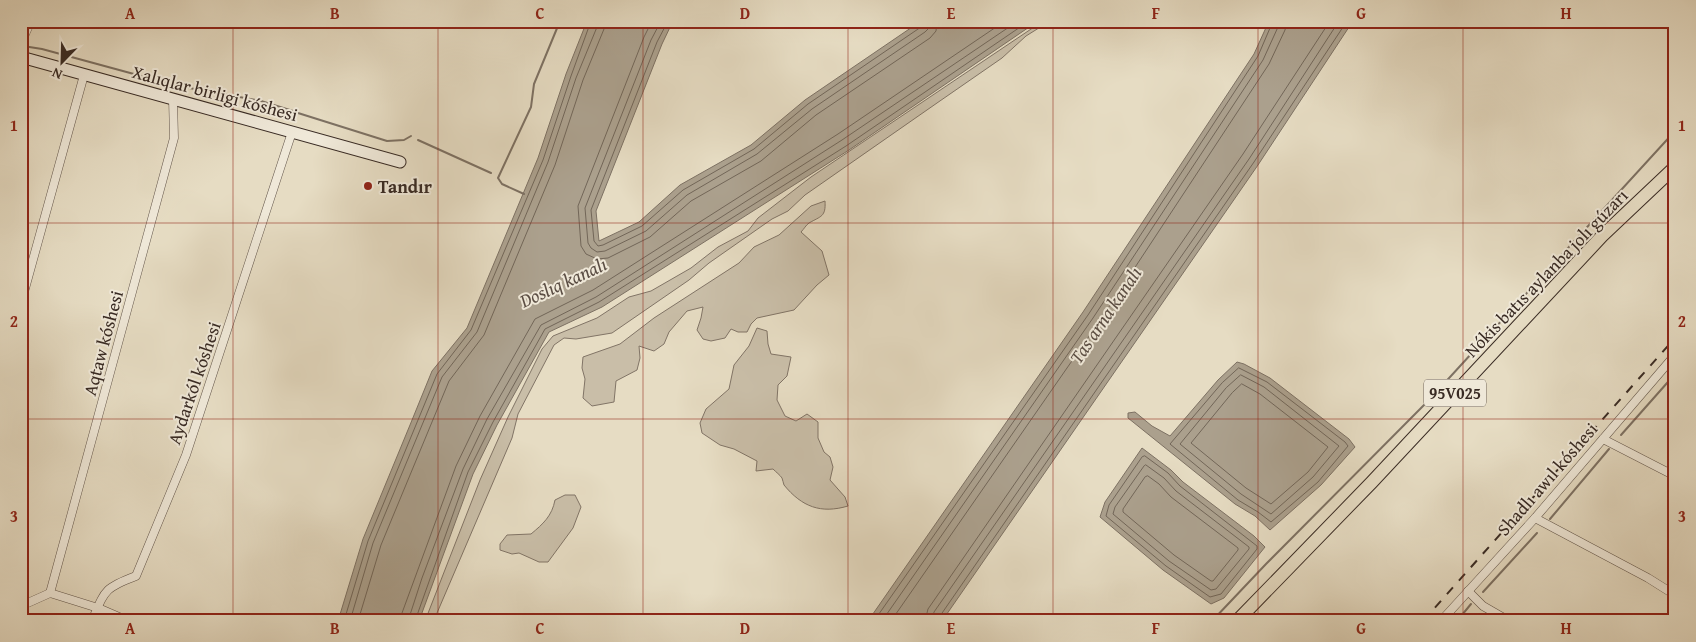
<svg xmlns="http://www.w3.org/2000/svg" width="1696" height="642" font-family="'Gentium Book Plus',serif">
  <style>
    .green { fill: #c9bea8; stroke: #817466 }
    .water { fill: #aba08d; stroke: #7d7163 }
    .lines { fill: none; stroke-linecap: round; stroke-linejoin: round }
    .shore { stroke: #726658; stroke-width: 1 }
    .stream { stroke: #7d7163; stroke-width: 2 }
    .street-casing { stroke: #64574c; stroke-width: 9 }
    .secondary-casing { stroke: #392b24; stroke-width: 13 }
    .primary-casing { stroke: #392b24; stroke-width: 14 }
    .street { stroke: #efe8d8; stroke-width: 8 }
    .secondary { stroke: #efe8d8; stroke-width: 11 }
    .primary { stroke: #e6dcc3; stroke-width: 12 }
    .rail { stroke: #392b24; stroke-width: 2; stroke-dasharray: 9 9; stroke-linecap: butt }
    .grid { fill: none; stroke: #8f2418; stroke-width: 1; stroke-opacity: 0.55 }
    .poi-dot { fill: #8f2418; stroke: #efe8d8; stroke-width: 2 }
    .labels { text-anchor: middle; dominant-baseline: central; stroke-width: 4; stroke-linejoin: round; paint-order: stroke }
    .shield { fill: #efe8d8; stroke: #70645a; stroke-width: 1 }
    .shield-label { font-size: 16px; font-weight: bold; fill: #392b24 }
    .street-label { font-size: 18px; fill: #392b24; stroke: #efe8d8 }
    .poi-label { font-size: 18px; font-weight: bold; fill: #392b24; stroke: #efe8d8; text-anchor: start }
    .water-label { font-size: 19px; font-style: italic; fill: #5b4e44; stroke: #efe8d8 }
    .neatline { fill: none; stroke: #8f2418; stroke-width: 2 }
    .grid-label { font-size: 16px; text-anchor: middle; font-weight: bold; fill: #8f2418 }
  </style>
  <rect width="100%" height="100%" fill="#e6dcc3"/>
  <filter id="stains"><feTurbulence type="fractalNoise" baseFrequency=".004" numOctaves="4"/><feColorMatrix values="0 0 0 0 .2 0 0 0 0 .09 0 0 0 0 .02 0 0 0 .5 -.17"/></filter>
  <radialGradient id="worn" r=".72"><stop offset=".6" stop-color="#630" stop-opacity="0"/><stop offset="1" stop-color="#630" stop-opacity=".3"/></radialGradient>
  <g class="green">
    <path d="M1043,21H1050L1026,36L1002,58L937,103L805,195L788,211L772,219L709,263L689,280L612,333L576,339L564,338L554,345L518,414L512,438L437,613L429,621H425L480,480L508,417L542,349L553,336L597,318L629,297L651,291L691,268L718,247L748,231L758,218L811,177Z"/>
    <path d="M825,201C826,217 821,216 809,223C806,225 804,229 801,232L822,251L829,275L817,285L794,310L757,318L751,324L747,332H738L731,329L725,338L711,341L703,339L697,330L701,318L703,307L687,311L669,332L664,344L654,351L639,346L640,358L637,370L616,381L614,402L592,406L583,398L585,379L582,368L583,357L620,344L654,318L739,263L754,247L779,235L811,206Z"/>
    <path d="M757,328L767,331L768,344L771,354L791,357L787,376L778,385L777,400L785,416L796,421L807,414L818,422V438L824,452L830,457L833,467L830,480L845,497L848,506C821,514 802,507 784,485C783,483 783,480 782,478C780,475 776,472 773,469L756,471L757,461L734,449L720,445L702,433L700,423L706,409L729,389L734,365L749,346Z"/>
    <path d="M565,495H575L581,507L573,528L548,562H539L519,553L512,554L500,550V544L507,535L531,534C543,524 552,516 555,500Z"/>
  </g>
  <g class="water">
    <path d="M587,21H673L662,44L596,211L599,241L639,222L680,185L751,145L805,100L921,21H1038L849,150L602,307L549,332L497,425L473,474L419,621H338L363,539L410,425L432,371L467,328L538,158L566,74Z"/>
    <path d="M1269,21H1353L1258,165L942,621H868L1083,312L1254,54Z"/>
    <path d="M1237,362L1244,364L1270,378L1349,439L1355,447L1321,485L1270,530L1255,516L1235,504L1128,418V413L1135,412L1152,426L1170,436L1218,380Z"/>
    <path d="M1142,448L1171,470L1183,482L1254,536L1265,547L1224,598L1211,604L1163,570L1100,517L1105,502Z"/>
  </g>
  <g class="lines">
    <g class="shore">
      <path d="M652,21L644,37L578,206L581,246L586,254L597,259L608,258L650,237L691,201L761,161L816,115L930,38L936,31L937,21"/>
      <path d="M661,21L651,40L585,208L588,243L591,248L597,252L605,251L646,231L687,195L757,154L812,109L925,32L929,28L930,21"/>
      <path d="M668,21L657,42L591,210L594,241L598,246L603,245L642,226L683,190L754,149L808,104L921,27L923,21"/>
      <path d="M1239,368L1267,382L1345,442L1348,446L1318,482L1271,522L1258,512L1238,500L1170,444L1222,383Z"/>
      <path d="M1241,375L1264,387L1339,446L1313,477L1271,514L1241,494L1180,444L1226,388Z"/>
      <path d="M1242,384L1260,394L1328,447L1308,472L1271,504L1246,488L1191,443L1232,393Z"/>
      <path d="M1145,456L1168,473L1180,486L1257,546V549L1221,594L1210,597L1166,566L1106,516L1109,505L1142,457Z"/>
      <path d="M1146,465L1164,478L1176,491L1249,547V549L1216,589L1211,590L1169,561L1113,514L1115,507L1144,466Z"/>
      <path d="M1148,476L1159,484L1171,497L1238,548V550L1213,581H1211L1174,555L1123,512V509L1145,477Z"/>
      <path d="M344,621L368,541L437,374L471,330L543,160L571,76L591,21"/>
      <path d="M350,621L373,543L442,377L477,332L548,162L576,78L597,27L598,21"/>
      <path d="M358,621L381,545L449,381L484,335L555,165L583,80L604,29L605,21"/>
      <path d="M401,621L402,613L456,466L480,416L535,319L593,290L838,134L1005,21"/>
      <path d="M408,621L422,578L463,469L487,419L541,325L596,297L842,140L1018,21"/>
      <path d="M415,621L468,472L493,422L545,329L599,302L846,146L1029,21"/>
      <path d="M874,621L1088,315L1258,56L1273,21"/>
      <path d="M882,621L1093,318L1263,60L1278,27L1279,21"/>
      <path d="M891,621L1099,322L1269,64L1285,30L1287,21"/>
      <path d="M925,621L928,609L1243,154L1330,21"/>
      <path d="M932,621L934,612L1249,159L1339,21"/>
      <path d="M939,621L940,616L1254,162L1347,21"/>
    </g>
    <g class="stream">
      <path d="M23,46L42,49L178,86L261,101L293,111"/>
      <path d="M298,113L387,141L404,140L411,136"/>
      <path d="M418,140L491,173"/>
      <path d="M524,194L502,184L498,178L531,107L534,84L560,21"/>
      <path d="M1621,435L1675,374"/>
      <path d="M1550,519L1609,449"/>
      <path d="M1483,592L1537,533"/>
      <path d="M1212,621L1266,564L1429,400L1675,131"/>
      <path d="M1457,621L1471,604"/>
    </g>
    <g class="street-casing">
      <g id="street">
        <path d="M21,43L31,21"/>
        <path d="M21,303L84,75"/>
        <path d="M1603,439L1675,476"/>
        <path d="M1535,518L1648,578L1675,595"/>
        <path d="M1468,591L1483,606L1509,621"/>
        <path d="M50,593L174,138L173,99"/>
        <path d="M21,606L50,593L98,608L128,621"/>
        <path d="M92,621C105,590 104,588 136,576L186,455L292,132"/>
        <path d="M1441,621L1535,518L1675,355"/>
      </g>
    </g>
    <g class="secondary-casing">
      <path id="secondary" d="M21,57L400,162"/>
    </g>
    <g class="primary-casing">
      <path id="primary" d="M1237,621L1372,482L1602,236L1675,167"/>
    </g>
    <use href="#street" class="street"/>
    <use href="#secondary" class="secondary"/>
    <use href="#primary" class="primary"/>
    <path class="rail" d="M1423,621L1675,338"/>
  </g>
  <path class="grid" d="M233,21V621M438,21V621M643,21V621M848,21V621M1053,21V621M1258,21V621M1463,21V621M21,223H1675M21,419H1675"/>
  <circle class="poi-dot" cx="368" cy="186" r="5"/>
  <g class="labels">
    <rect class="shield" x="1424" y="379.5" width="62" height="27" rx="4"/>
    <g class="shield-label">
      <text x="1455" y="393">95V025</text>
    </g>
    <g class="street-label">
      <text transform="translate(215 93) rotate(15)">Xalıqlar birligi kóshesi</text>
      <text transform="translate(1546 273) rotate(-46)">Nókis batıs aylanba jolı gúzarı</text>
      <text transform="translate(103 343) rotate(-75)">Aqtaw kóshesi</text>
      <text transform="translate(194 383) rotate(-71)">Aydarkól kóshesi</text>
      <text transform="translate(1547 479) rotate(-49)">Shadlı awıl kóshesi</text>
    </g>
    <g class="poi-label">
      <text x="378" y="186">Tandır</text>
    </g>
    <g class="water-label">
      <text transform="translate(563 282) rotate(-25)">Doslıq kanalı</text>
      <text transform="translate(1105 315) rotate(-56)">Tas arna kanalı</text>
    </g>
  </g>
  <rect width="1696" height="642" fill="none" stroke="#e6dcc3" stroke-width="55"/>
  <g transform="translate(62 62) rotate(203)" stroke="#efe8d8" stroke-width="4" paint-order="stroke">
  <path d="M0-4L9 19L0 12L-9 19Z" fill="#392b24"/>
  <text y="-8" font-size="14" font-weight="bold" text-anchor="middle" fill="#392b24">N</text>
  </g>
  <rect x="28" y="28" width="1640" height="586" class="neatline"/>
  <g class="grid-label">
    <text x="130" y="19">A</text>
    <text x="335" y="19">B</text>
    <text x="540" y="19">C</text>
    <text x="745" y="19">D</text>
    <text x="951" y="19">E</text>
    <text x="1156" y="19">F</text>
    <text x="1361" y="19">G</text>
    <text x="1566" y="19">H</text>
    <text x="14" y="131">1</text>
    <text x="1682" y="131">1</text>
    <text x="14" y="327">2</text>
    <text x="1682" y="327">2</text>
    <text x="14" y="522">3</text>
    <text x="1682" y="522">3</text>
    <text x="130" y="634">A</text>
    <text x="335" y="634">B</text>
    <text x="540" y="634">C</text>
    <text x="745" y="634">D</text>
    <text x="951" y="634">E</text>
    <text x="1156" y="634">F</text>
    <text x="1361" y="634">G</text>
    <text x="1566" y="634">H</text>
  </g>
  <rect width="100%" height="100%" filter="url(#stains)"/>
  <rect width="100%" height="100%" fill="url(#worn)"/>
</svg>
